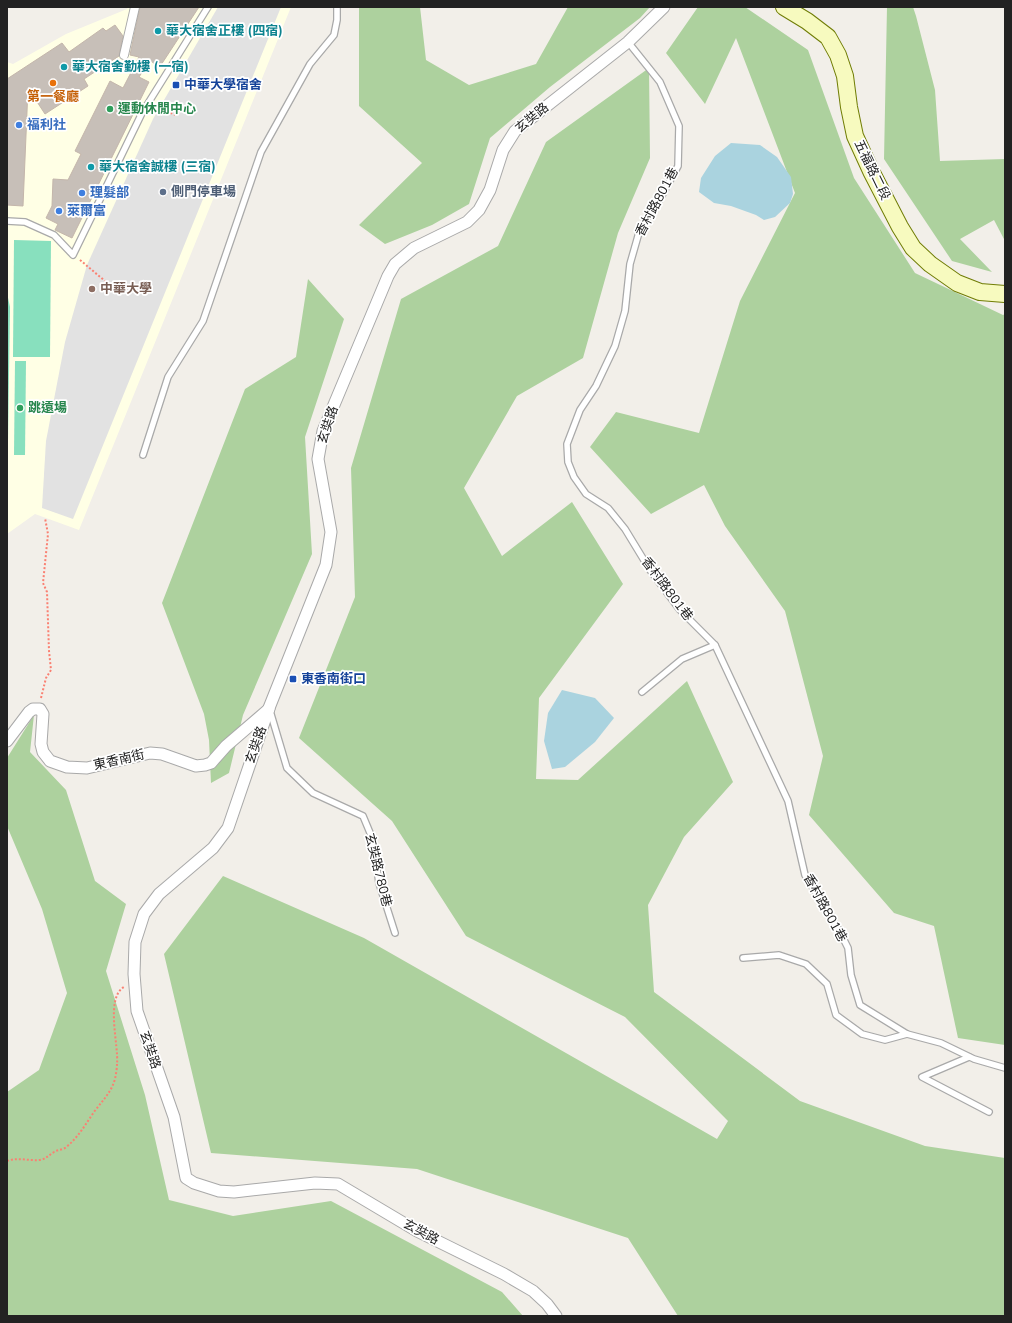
<svg xmlns="http://www.w3.org/2000/svg" width="1012" height="1323" font-family="'Nunito Sans','Noto Sans TC',sans-serif">
  <style>
    .education { fill: #ffffe5 }
    .forest { fill: #add19e }
    .pitch { fill: #88e0be }
    .parking { fill: #e2e2e2 }
    .water { fill: #aad3df }
    .building { fill: #c7bfb8; stroke: #c4b6ab }
    .lines { fill: none; stroke-linecap: round; stroke-linejoin: round }
    .service-casing { stroke: #a9a9a9; stroke-width: 8 }
    .pedestrian-casing { stroke: #a9a9a9; stroke-width: 10 }
    .minor-casing { stroke: #a9a9a9; stroke-width: 13 }
    .secondary-casing { stroke: #707d05; stroke-width: 18 }
    .path { stroke: #fa8072; stroke-width: 2; stroke-dasharray: 2 2; stroke-linecap: butt }
    .service { stroke: #fff; stroke-width: 5.5 }
    .pedestrian { stroke: #fff; stroke-width: 8 }
    .minor { stroke: #fff; stroke-width: 11 }
    .secondary { stroke: #f7fabf; stroke-width: 16 }
    .culture-dot { fill: #0f9aa8; stroke: #fff; stroke-width: 1.5 }
    .food-dot { fill: #e8710a; stroke: #fff; stroke-width: 1.5 }
    .transit-dot { fill: #1a4fb4; stroke: #fff; stroke-width: 1.5 }
    .leisure-dot { fill: #2e9e5b; stroke: #fff; stroke-width: 1.5 }
    .shop-dot { fill: #3f7fe0; stroke: #fff; stroke-width: 1.5 }
    .service-dot { fill: #5c6f8a; stroke: #fff; stroke-width: 1.5 }
    .education-dot { fill: #8d6e63; stroke: #fff; stroke-width: 1.5 }
    .labels { text-anchor: middle; dominant-baseline: central; stroke-width: 3.5; stroke-linejoin: round; paint-order: stroke }
    .culture-label { font-size: 13px; font-weight: bold; fill: #0d838f; stroke: #fff; text-anchor: start }
    .transit-label { font-size: 13px; font-weight: bold; fill: #164399; stroke: #fff; text-anchor: start }
    .food-label { font-size: 13px; font-weight: bold; fill: #c56008; stroke: #fff }
    .leisure-label { font-size: 13px; font-weight: bold; fill: #27864d; stroke: #fff; text-anchor: start }
    .street-label { font-size: 13px; fill: #222; stroke: #fff }
    .shop-label { font-size: 13px; font-weight: bold; fill: #366cbe; stroke: #fff; text-anchor: start }
    .service-label { font-size: 13px; font-weight: bold; fill: #4e5e75; stroke: #fff; text-anchor: start }
    .education-label { font-size: 13px; font-weight: bold; fill: #785e54; stroke: #fff; text-anchor: start }
  </style>
  <rect width="100%" height="100%" fill="#f2efe9"/>
  <path class="education" d="M128,7H291L79,530L35,514L7,534V62L13,64L66,34L127,9Z"/>
  <g class="forest">
    <path d="M359,7H420L426,60L469,85L536,64L568,7H650L640,18L550,87L490,138L469,204L432,225L385,244L359,225L422,163L359,106Z"/>
    <path d="M698,7H745L808,50L854,178L915,273L1003,315L1005,314V1045L958,1038L934,926L894,913L809,815L823,756L785,611L725,526L704,485L651,514L590,447L616,412L699,433L740,301L795,193L736,38L705,104L666,53Z"/>
    <path d="M887,7H913L916,16L935,90L940,161L1005,159V241L994,220L960,239L992,272L952,261L884,159Z"/>
    <path d="M649,68L650,158L618,233L583,358L517,396L464,488L502,556L572,502L623,584L539,698L536,779L578,780L687,681L733,782L684,837L648,905L654,992L800,1101L925,1146L1005,1158V1316H678L628,1238L417,1169L211,1153L164,954L223,876L364,938L717,1139L728,1121L625,1017L466,936L392,821L299,738L355,597L351,468L401,299L498,246L546,142Z"/>
    <path d="M308,279L344,319L305,437L312,554L243,715L229,773L211,783L209,740L204,714L162,603L245,389L296,357Z"/>
    <path d="M34,715L30,752L66,790L95,881L126,904L106,971L145,1095L169,1200L233,1216L331,1201L502,1292L523,1316H7V1092L39,1070L67,993L42,909L7,826V758Z"/>
  </g>
  <g class="pitch">
    <path d="M14,240L51,241L50,357H13Z"/>
    <path d="M7,293L10,307L7,507Z"/>
    <path d="M15,361H26L25,455H14Z"/>
  </g>
  <path class="parking" d="M218,7H281L73,519L42,508L46,441L65,342L87,265L153,119Z"/>
  <g class="water">
    <path d="M731,143L760,145L777,157L791,177L793,194L790,203L775,217L764,220L756,215L731,206L714,203L699,192L701,178L715,156Z"/>
    <path d="M562,690L595,698L614,718L595,742L565,767L552,769L544,741L548,713Z"/>
  </g>
  <g class="building">
    <path d="M140,7H199L159,68L150,60L139,77L149,82L72,238L55,230L58,224L46,218L52,206L53,179L68,180L81,154L75,151L110,81L123,88L139,57L130,55Z"/>
    <path d="M115,25L123,36L119,56L84,79L88,86L45,114L28,88L23,206L7,205V79L62,43L69,52L103,28L106,31Z"/>
  </g>
  <g class="lines">
    <g class="service-casing">
      <g id="service">
        <path d="M628,42L660,82L679,126L678,166L660,199L640,229L630,264L625,311L615,346L596,386L580,410L567,444L568,462L574,477L586,494L608,508L625,529L650,570L680,610L715,645L788,801L805,875L839,930L848,948L851,975L860,1005L907,1034L941,1043L974,1059L1005,1068"/>
        <path d="M7,221L25,222L54,235L73,255L142,113L208,7"/>
        <path d="M143,455L168,377L203,321L261,152L310,64L334,35L337,20V7"/>
        <path d="M642,692L682,659L715,645"/>
        <path d="M270,711L287,768L313,793L363,816L373,840L379,883L395,933"/>
        <path d="M743,958L779,955L806,964L827,984L836,1015L862,1034L885,1040L907,1034"/>
        <path d="M969,1057L922,1077L989,1112"/>
      </g>
    </g>
    <g class="pedestrian-casing">
      <path id="pedestrian" d="M124,55L135,7"/>
    </g>
    <g class="minor-casing">
      <g id="minor">
        <path d="M7,741L29,712L33,709H40L43,714L41,744L43,752L50,761L67,767L87,768L150,753L162,754L196,766L205,765L211,763L226,746L269,709"/>
        <path d="M556,1316L547,1304L533,1291L504,1274L417,1231L338,1184L315,1183L234,1192L219,1191L194,1183L186,1178L174,1117L137,1011L134,974L135,942L144,914L159,894L213,848L228,828L269,708L326,565L331,532L318,459L323,431L388,276L395,264L414,248L467,222L479,210L490,190L503,150L515,131L628,42L664,7"/>
      </g>
    </g>
    <g class="secondary-casing">
      <path id="secondary" d="M784,7L807,21L828,37L838,55L845,76L849,107L855,136L871,171L900,227L913,248L930,264L957,283L980,292L1005,294"/>
    </g>
    <g class="path">
      <path d="M156,106L175,115"/>
      <path d="M80,260L105,281"/>
      <path d="M41,698L46,678L51,670L49,651L47,592L43,583L48,534L45,518"/>
      <path d="M7,1161C18,1157 29,1161 40,1160C46,1159 49,1155 54,1152C57,1150 61,1150 65,1148C78,1138 85,1125 94,1112C102,1101 111,1093 115,1079C116,1074 117,1068 117,1064C119,1046 105,998 124,987"/>
    </g>
    <use href="#service" class="service"/>
    <use href="#pedestrian" class="pedestrian"/>
    <use href="#minor" class="minor"/>
    <use href="#secondary" class="secondary"/>
  </g>
  <g class="culture-dot">
    <circle cx="158" cy="31" r="4"/>
    <circle cx="64" cy="67" r="4"/>
    <circle cx="91" cy="167" r="4"/>
  </g>
  <circle class="food-dot" cx="53" cy="83" r="4"/>
  <g class="transit-dot">
    <rect x="172" y="81" width="8" height="8" rx="2"/>
    <rect x="289" y="675" width="8" height="8" rx="2"/>
  </g>
  <g class="leisure-dot">
    <circle cx="110" cy="109" r="4"/>
    <circle cx="20" cy="408" r="4"/>
  </g>
  <g class="shop-dot">
    <circle cx="19" cy="125" r="4"/>
    <circle cx="82" cy="193" r="4"/>
    <circle cx="59" cy="211" r="4"/>
  </g>
  <circle class="service-dot" cx="163" cy="192" r="4"/>
  <circle class="education-dot" cx="92" cy="289" r="4"/>
  <g class="labels">
    <g class="culture-label">
      <text x="166" y="31">華大宿舍正樓 (四宿)</text>
      <text x="72" y="67">華大宿舍勤樓 (一宿)</text>
      <text x="99" y="167">華大宿舍誠樓 (三宿)</text>
    </g>
    <g class="transit-label">
      <text x="184" y="85">中華大學宿舍</text>
      <text x="301" y="679">東香南街口</text>
    </g>
    <g class="food-label">
      <text x="53" y="97">第一餐廳</text>
    </g>
    <g class="leisure-label">
      <text x="118" y="109">運動休閒中心</text>
      <text x="28" y="408">跳遠場</text>
    </g>
    <g class="street-label">
      <text transform="translate(532 118) rotate(-40)">玄奘路</text>
      <text transform="translate(872 170) rotate(64)">五福路二段</text>
      <text transform="translate(657 202) rotate(-62)">香村路801巷</text>
      <text transform="translate(328 425) rotate(-72)">玄奘路</text>
      <text transform="translate(667 589) rotate(53)">香村路801巷</text>
      <text transform="translate(256 745) rotate(-71)">玄奘路</text>
      <text transform="translate(119 760) rotate(-13)">東香南街</text>
      <text transform="translate(378 870) rotate(76)">玄奘路780巷</text>
      <text transform="translate(825 908) rotate(61)">香村路801巷</text>
      <text transform="translate(150 1050) rotate(71)">玄奘路</text>
      <text transform="translate(421 1232) rotate(28)">玄奘路</text>
    </g>
    <g class="shop-label">
      <text x="27" y="125">福利社</text>
      <text x="90" y="193">理髮部</text>
      <text x="67" y="211">萊爾富</text>
    </g>
    <g class="service-label">
      <text x="171" y="192">側門停車場</text>
    </g>
    <g class="education-label">
      <text x="100" y="289">中華大學</text>
    </g>
  </g>
  <rect width="1012" height="1323" fill="none" stroke="#222222" stroke-width="16"/>
</svg>
